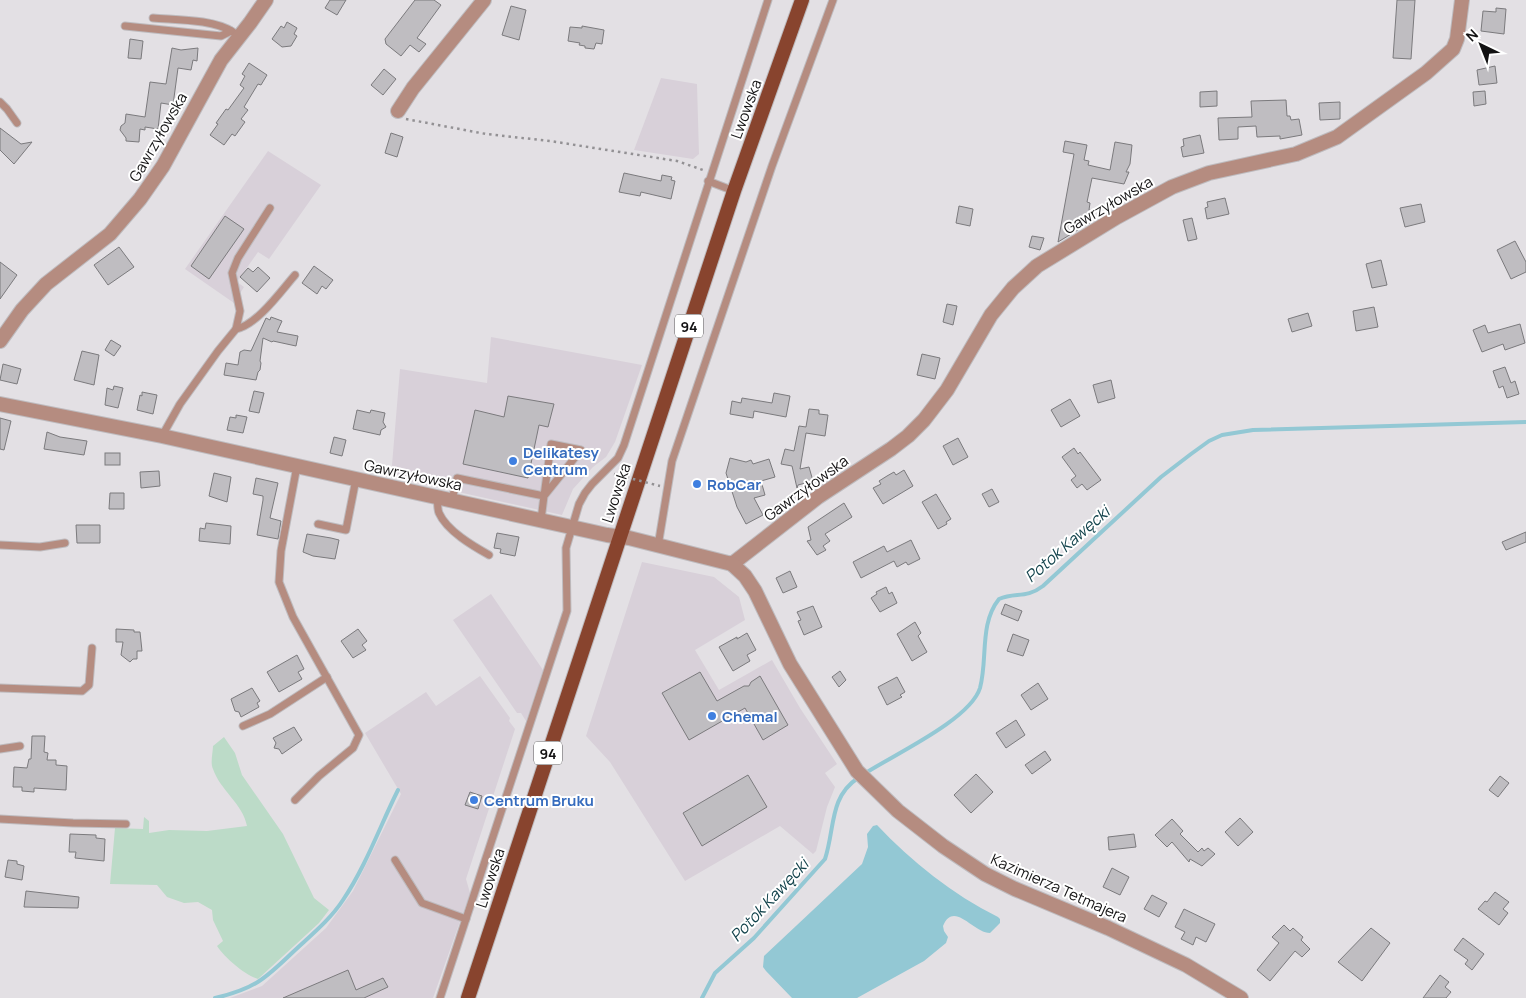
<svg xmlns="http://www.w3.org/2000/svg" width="1526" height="998" font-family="Manrope,sans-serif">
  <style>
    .built { fill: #d8d0d9 }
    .green { fill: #bcdbc8 }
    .water { fill: #93c8d4 }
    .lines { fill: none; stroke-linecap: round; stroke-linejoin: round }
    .stream { stroke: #93c8d4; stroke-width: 4 }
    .building { fill: #bfbdc1; stroke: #7b7a7d }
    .service-casing { stroke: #bebbbe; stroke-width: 9 }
    .minor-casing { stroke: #bebbbe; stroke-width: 16 }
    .primary-casing { stroke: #bebbbe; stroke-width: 16 }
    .path { stroke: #939194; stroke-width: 2.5; stroke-dasharray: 2.5 4; stroke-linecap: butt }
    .service { stroke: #b58c80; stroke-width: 7 }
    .minor { stroke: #b58c80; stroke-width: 14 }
    .primary { stroke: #88442e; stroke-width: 14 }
    .path-bridge { stroke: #939194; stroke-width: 2.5; stroke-dasharray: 2.5 4; stroke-linecap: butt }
    .shop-dot { fill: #3f7fe0; stroke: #fff; stroke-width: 2 }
    .labels { text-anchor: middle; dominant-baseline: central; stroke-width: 4; stroke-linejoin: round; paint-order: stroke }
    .shield { fill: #fff; stroke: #5a595a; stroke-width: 1 }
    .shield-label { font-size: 14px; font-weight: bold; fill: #131213 }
    .street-label { font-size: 15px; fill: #131213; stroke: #fff }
    .shop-label { font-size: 15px; font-weight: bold; fill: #366cbe; stroke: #fff; text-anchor: start }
    .water-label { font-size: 16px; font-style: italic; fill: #13434c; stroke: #fff }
  </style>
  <rect width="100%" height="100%" fill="#e3e0e4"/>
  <g class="built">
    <path d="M661,78L697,84L699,154L693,159L634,150Z"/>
    <path d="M268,151L321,185L269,259L258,252L237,282L244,287L234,303L185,269Z"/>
    <path d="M491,337L642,365L615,442L606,457L593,467L573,489L562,515L391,477L400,369L487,383Z"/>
    <path d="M642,562L714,577L739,597L745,620L695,650L719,690L772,660L800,708L837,764L825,773L835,787L827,807L816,851L813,854L780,826L685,881L610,762L586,736Z"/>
    <path d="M491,594L543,670L526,721L521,713H517L453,620Z"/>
    <path d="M480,676L510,718L509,721L515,729L466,879L470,893L433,998H230L262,986L326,928L353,891L401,794L365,733L426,692L436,706Z"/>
  </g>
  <path class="green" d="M224,737L235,753L242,775L283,834L314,898L329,910L319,923L258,979C245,975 225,958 217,946L223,941L213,920L212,910L198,902L184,903L167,897L157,885L110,884L115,828L143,829L144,817L149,821V833L169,830L207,831L247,826C243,804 220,790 213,769C210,763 213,752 213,746Z"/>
  <path class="water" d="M877,825C912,862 952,894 998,917L1000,919V923L990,933C973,933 954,900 943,926L944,931L948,937L946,943L924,961L857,998H792L766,971L763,967L764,956L862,864L868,847L867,834L873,826Z"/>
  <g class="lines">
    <g class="stream">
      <path d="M864,774C893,755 970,720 980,688C988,659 979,624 999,599C1016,592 1026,599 1043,586L1161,477L1191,454L1209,441L1222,435L1253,430L1526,422"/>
      <path d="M215,998C254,989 265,979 293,952C310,936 330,920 343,900C366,866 380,826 398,790"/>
      <path d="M702,998L715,973L754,938L825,859C835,829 829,797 858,778"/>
    </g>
  </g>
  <g class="building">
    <path d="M330,0H346L337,15L325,8Z"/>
    <path d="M415,0H434L441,5L417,38L426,44L419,52L410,45L401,56L386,44L385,39Z"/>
    <path d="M1397,0H1415L1411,59L1393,58Z"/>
    <path d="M511,6L526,10L519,40L502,35Z"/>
    <path d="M1496,8L1506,9L1504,34L1481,31L1483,11L1496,12Z"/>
    <path d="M287,22L297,28L294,34L297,36L291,46L282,47L272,39L281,26L284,28Z"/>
    <path d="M582,26L604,30L602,44L596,43L594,49L585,48V46L579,45L580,43L568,41L570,27L582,28Z"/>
    <path d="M130,39L143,41L141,59L128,58Z"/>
    <path d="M172,48L181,50L198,48L197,61L193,60L191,70L178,68L173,105L161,103L158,129L145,127V130L140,129L139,142L126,141V138L120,130L121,126L125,123L126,114L145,117L150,82L166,84Z"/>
    <path d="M249,63L267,75L261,85L258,84L244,107L248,110L241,119L245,122L235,136L232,134L224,145L210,135L218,124L216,123L226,109L228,110L244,88L240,85L245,76L242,74Z"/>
    <path d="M1495,66L1497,83L1479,85L1477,70Z"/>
    <path d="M384,69L396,79L383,95L371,85Z"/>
    <path d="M1217,91V106L1200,107V92Z"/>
    <path d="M1485,91L1486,104L1474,106L1473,92Z"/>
    <path d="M1286,100L1287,116H1290L1291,120L1299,119L1302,135L1280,139V136L1257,137L1256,126L1238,127V139L1219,140L1218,118L1252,117L1251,101Z"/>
    <path d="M1340,102V119L1320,120L1319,103Z"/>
    <path d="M0,128L21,144L32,142L14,164L0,150Z"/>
    <path d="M391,133L403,137L397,157L385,153Z"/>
    <path d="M1200,135L1204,153L1183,157L1181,147L1184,146L1183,139Z"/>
    <path d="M1065,141L1087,145L1084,160L1089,161L1088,165L1110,170L1115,142L1132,145L1130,164L1126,172H1129L1124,184L1092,178L1087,202L1090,203L1089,210L1093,211L1091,222L1058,242L1074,154L1063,152Z"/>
    <path d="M624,173L661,181L662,175L672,177L671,180L675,181L671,199L641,192L640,196L619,192Z"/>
    <path d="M1225,198L1229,214L1207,219L1205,208L1208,207L1207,202Z"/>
    <path d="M1421,204L1425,222L1405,227L1400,208Z"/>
    <path d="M959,206L973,209L970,226L956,223Z"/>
    <path d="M225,216L244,229L209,279L191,266Z"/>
    <path d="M1192,218L1197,239L1188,241L1183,220Z"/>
    <path d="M1032,236L1044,238L1040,250L1029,247Z"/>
    <path d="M1515,241L1526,262V272L1511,279L1497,250Z"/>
    <path d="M119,247L134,267L108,285L94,265Z"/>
    <path d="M1381,260L1387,285L1372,288L1366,264Z"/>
    <path d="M0,262L17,275L0,299Z"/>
    <path d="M314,266L333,280L326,289L322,286L317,294L302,283Z"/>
    <path d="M258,267L270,278L257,292L240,277L248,268L253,272Z"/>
    <path d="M947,304L957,306L953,325L943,322Z"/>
    <path d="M1374,307L1378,327L1356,331L1353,311Z"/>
    <path d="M1308,313L1312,326L1292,332L1288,319Z"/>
    <path d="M271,317L282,321L277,332L298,336L296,346L273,341L272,342L263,338L260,361L261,363L260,370L258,372L256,380L224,375L226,363L238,365L240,352L244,350L251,351L266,318L270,320Z"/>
    <path d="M1520,324L1525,343L1505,350L1503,344L1482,352L1473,330L1485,325L1488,333Z"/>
    <path d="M111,340L121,346L114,356L105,350Z"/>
    <path d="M82,351L99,355L94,385L74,380Z"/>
    <path d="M922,354L940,358L935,379L917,375Z"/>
    <path d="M3,364L21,369L17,384L0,380Z"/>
    <path d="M1505,367L1511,383L1515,381L1519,394L1507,398L1503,386L1499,388L1493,371Z"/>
    <path d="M1111,380L1115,398L1098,403L1093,385Z"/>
    <path d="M114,386L123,388L118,408L105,405L107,388L113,390Z"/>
    <path d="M254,391L264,393L259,413L249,411Z"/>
    <path d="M142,392L157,395L153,414L137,410L140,395L142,396Z"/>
    <path d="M774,393L790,396L786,417L754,411L753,418L730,414L732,401L741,403L742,398L772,403Z"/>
    <path d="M508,396L554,404L548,427L539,425L528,478L463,464L475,410L504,417Z"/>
    <path d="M1070,399L1080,416L1061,427L1051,410Z"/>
    <path d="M809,409L819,410V414L828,415L825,436L806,433L800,469L809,467L813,481L798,485L797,488L792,466L781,464L785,449L794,451L799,426L806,427Z"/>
    <path d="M357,410L370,413L371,410L385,413L383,422L386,427L381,430L380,435L353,429Z"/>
    <path d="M236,415L247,417L243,433L227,430L230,417L236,418Z"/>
    <path d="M0,418L11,421L4,450L0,449Z"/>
    <path d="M47,432L60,437L87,441L84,455L44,449Z"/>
    <path d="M334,437L346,440L342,456L330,453Z"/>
    <path d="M958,438L968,457L953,465L943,446Z"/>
    <path d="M1074,448L1078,454L1080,452L1101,480L1087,490L1082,484L1077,488L1071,480L1076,476L1062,457Z"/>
    <rect x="105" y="453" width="15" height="12"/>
    <path d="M730,458L746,462L751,460L753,464L769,459L775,477L761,481L765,495L754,498L763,515L746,524L737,507L726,473Z"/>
    <path d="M904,470L913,486L883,504L873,488L881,484L879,481L887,476L894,472L896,475Z"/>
    <path d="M159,471L160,486L141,488L140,472Z"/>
    <path d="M214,473L231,477L227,502L209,496Z"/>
    <path d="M256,478L278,483L270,518L281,521L278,539L257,535L263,500V496L253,494Z"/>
    <path d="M992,489L999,502L989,507L982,494Z"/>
    <path d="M110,493H124V509H109Z"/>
    <path d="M936,494L951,519L946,522L947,524L938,529L922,502Z"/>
    <path d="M844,503L852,517L825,534L830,541L823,546L826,550L817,555L807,541L811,540L808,527Z"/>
    <path d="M206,523L231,526L230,544L199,541L200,528L205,529Z"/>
    <path d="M76,525H100V543H77Z"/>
    <path d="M1526,532V542L1506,550L1502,542Z"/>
    <path d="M497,533L519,537L515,556L500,553L501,549L494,548Z"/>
    <path d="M307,534L331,538L339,540L335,559L313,556L303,552Z"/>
    <path d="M911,540L920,559L908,565L906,562L897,567L894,561L861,578L853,562L884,546L887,552Z"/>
    <path d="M790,571L797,587L783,593L776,578Z"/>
    <path d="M886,587L889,594L892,592L897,603L880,612L871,598L877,594L876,592Z"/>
    <path d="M1005,604L1022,611L1018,621L1001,614Z"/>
    <path d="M813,606L822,627L804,635L798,621L801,620L797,612Z"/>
    <path d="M915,622L921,633L918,636L927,652L912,661L897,634Z"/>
    <path d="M116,629L134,630V632H140L142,651H137V659H133L130,662L121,655L123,642H116Z"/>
    <path d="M358,629L367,641L362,645L366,650L353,658L341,641Z"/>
    <path d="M747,633L756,650L747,655L750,661L733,671L719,647L737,637V639Z"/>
    <path d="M1013,634L1029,640L1023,656L1007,651Z"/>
    <path d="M297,655L304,669L298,672L302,679L279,692L267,672Z"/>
    <path d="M840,671L846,680L839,687L832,677Z"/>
    <path d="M700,672L717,701L744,686H749L751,682L760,676L788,725L763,740L745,708L689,740L662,693Z"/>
    <path d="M897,677L905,692L900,695L902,697L887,705L878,687Z"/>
    <path d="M1038,683L1048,699L1031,710L1021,695Z"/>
    <path d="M252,688L260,701L257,703L259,707L241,717L239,712L235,711L231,699Z"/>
    <path d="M1016,720L1025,735L1006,748L996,733Z"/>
    <path d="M294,727L302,740L282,754L279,749L274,748L276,743L273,738Z"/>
    <path d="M32,736H45L44,752L48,753L47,760H56V765L67,766L66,790L34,788V792L22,791V787H13L14,767L27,768L29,759H31Z"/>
    <path d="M1045,751L1051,760L1032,774L1025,765Z"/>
    <path d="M976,774L993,792L971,813L954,795Z"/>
    <path d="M748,775L767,807L702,846L683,813Z"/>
    <path d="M1500,776L1509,783L1498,797L1489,790Z"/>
    <path d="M470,792L482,796L478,809L465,805Z"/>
    <path d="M1240,818L1253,832L1238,846L1225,832Z"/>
    <path d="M1172,819L1183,831L1180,834L1198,852L1202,848L1204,851L1208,848L1215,854L1202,866L1190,859L1189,862L1172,842L1167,847L1155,835Z"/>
    <path d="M70,834L96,835V838L105,839L104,861L75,858L76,852H69Z"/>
    <path d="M1134,834L1136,847L1109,850L1108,837Z"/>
    <path d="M8,860L17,861V864L24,866L22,880L5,877Z"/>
    <path d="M1112,868L1129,877L1120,895L1103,887Z"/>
    <path d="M26,891L79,897L78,908L24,907Z"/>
    <path d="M1495,892L1509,902L1503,909L1508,913L1499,925L1478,909L1485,901L1487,902Z"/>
    <path d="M1152,895L1167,903L1159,917L1144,909Z"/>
    <path d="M1184,909L1215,924L1206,942L1196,937L1193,945L1181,939L1185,932L1175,927Z"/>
    <path d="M1284,925L1290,931L1293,928L1303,937L1301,940L1310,949L1302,957L1295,951L1270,981L1257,970L1279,943L1272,937Z"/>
    <path d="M1371,928L1390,943L1362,981L1338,962Z"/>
    <path d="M1463,938L1484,954L1472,970L1465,964L1468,960L1454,950Z"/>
    <path d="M348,970L356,990L383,978L388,987L364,998H283Z"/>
    <path d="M1440,975L1449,982L1445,987L1451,992L1446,998H1423Z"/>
  </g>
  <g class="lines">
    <g class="service-casing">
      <g id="service">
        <path d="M153,18C176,20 213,19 233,32"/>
        <path d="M125,26L221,36L231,31"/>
        <path d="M0,102L7,109L17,123"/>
        <path d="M708,181L734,191"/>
        <path d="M236,329C257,325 281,291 295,275"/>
        <path d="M162,436L180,404L218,351L236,329L240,311L232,273L238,258L270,208"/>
        <path d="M437,497C438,502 437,508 439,513C447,531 473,546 489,555"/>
        <path d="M452,500L457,478L544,496L551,444L581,450L544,496L541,520"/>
        <path d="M318,524L346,530L356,479"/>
        <path d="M0,545L40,547L65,543"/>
        <path d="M658,546L672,461L772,166L833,0"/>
        <path d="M0,688L82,691L89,685L92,648"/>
        <path d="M243,726L270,714L327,677"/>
        <path d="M0,749L20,746"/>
        <path d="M295,800L319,776L353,748L359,735L293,617L279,582L281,551L297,466"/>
        <path d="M0,819L73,823L126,824"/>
        <path d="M395,860L422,903L466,919"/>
        <path d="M440,998L567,611L566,548L579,504L585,493L592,484L618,458L624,445L768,0"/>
      </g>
    </g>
    <g class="minor-casing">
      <g id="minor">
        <path d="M398,111L413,88L484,0"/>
        <path d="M0,341L22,310L46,284L110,234L140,199L163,166L221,60L250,23L266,0"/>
        <path d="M0,404L162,436L607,535L629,538L732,564L818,497L891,449L908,436L924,420L947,390L991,315L1013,288L1037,266L1117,217L1172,187L1209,173L1296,154L1337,137L1426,73L1453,49L1457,39L1462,0"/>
        <path d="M732,564L745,576L755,591L790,664L857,771L898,811L943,846L985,874L1015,889L1108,928L1186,965L1241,998"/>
      </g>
    </g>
    <g class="primary-casing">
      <path id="primary" d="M468,998L734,191L802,0"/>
    </g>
    <path class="path" d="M406,119L486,134L550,141L677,161L703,170"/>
    <use href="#service" class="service"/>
    <use href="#minor" class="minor"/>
    <use href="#primary" class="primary"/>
    <path class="path-bridge" d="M614,474L660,486"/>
  </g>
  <g class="shop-dot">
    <circle cx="513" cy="461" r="5"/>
    <circle cx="697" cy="484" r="5"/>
    <circle cx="712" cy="716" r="5"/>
    <circle cx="474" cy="800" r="5"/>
  </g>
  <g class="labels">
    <g class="shield">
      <rect x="675" y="314.5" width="28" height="23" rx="4"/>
      <rect x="534" y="741.5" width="28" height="23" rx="4"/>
    </g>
    <g class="shield-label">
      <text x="689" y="326">94</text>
      <text x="548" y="753">94</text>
    </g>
    <g class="street-label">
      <text transform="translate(746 109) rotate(-70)">Lwowska</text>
      <text transform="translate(158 137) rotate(-60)">Gawrzyłowska</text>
      <text transform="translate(1108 205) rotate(-30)">Gawrzyłowska</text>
      <text transform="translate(413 475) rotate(12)">Gawrzyłowska</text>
      <text transform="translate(806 488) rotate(-36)">Gawrzyłowska</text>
      <text transform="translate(616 493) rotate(-72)">Lwowska</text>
      <text transform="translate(490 878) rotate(-72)">Lwowska</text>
      <text transform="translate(1059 888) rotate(24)">Kazimierza Tetmajera</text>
    </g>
    <g class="shop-label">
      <text x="523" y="452">Delikatesy<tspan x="523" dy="17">Centrum</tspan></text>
      <text x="707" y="484">RobCar</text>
      <text x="722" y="716">Chemal</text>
      <text x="484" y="800">Centrum Bruku</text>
    </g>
    <g class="water-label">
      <text transform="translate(1067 544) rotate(-41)">Potok Kawęcki</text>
      <text transform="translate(769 900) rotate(-47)">Potok Kawęcki</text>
    </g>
  </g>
  <g transform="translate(1481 45) rotate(317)" stroke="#ffffff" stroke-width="4" paint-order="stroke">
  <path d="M0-4L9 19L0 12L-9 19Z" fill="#131213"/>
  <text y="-8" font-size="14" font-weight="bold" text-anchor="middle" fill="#131213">N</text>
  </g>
</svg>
